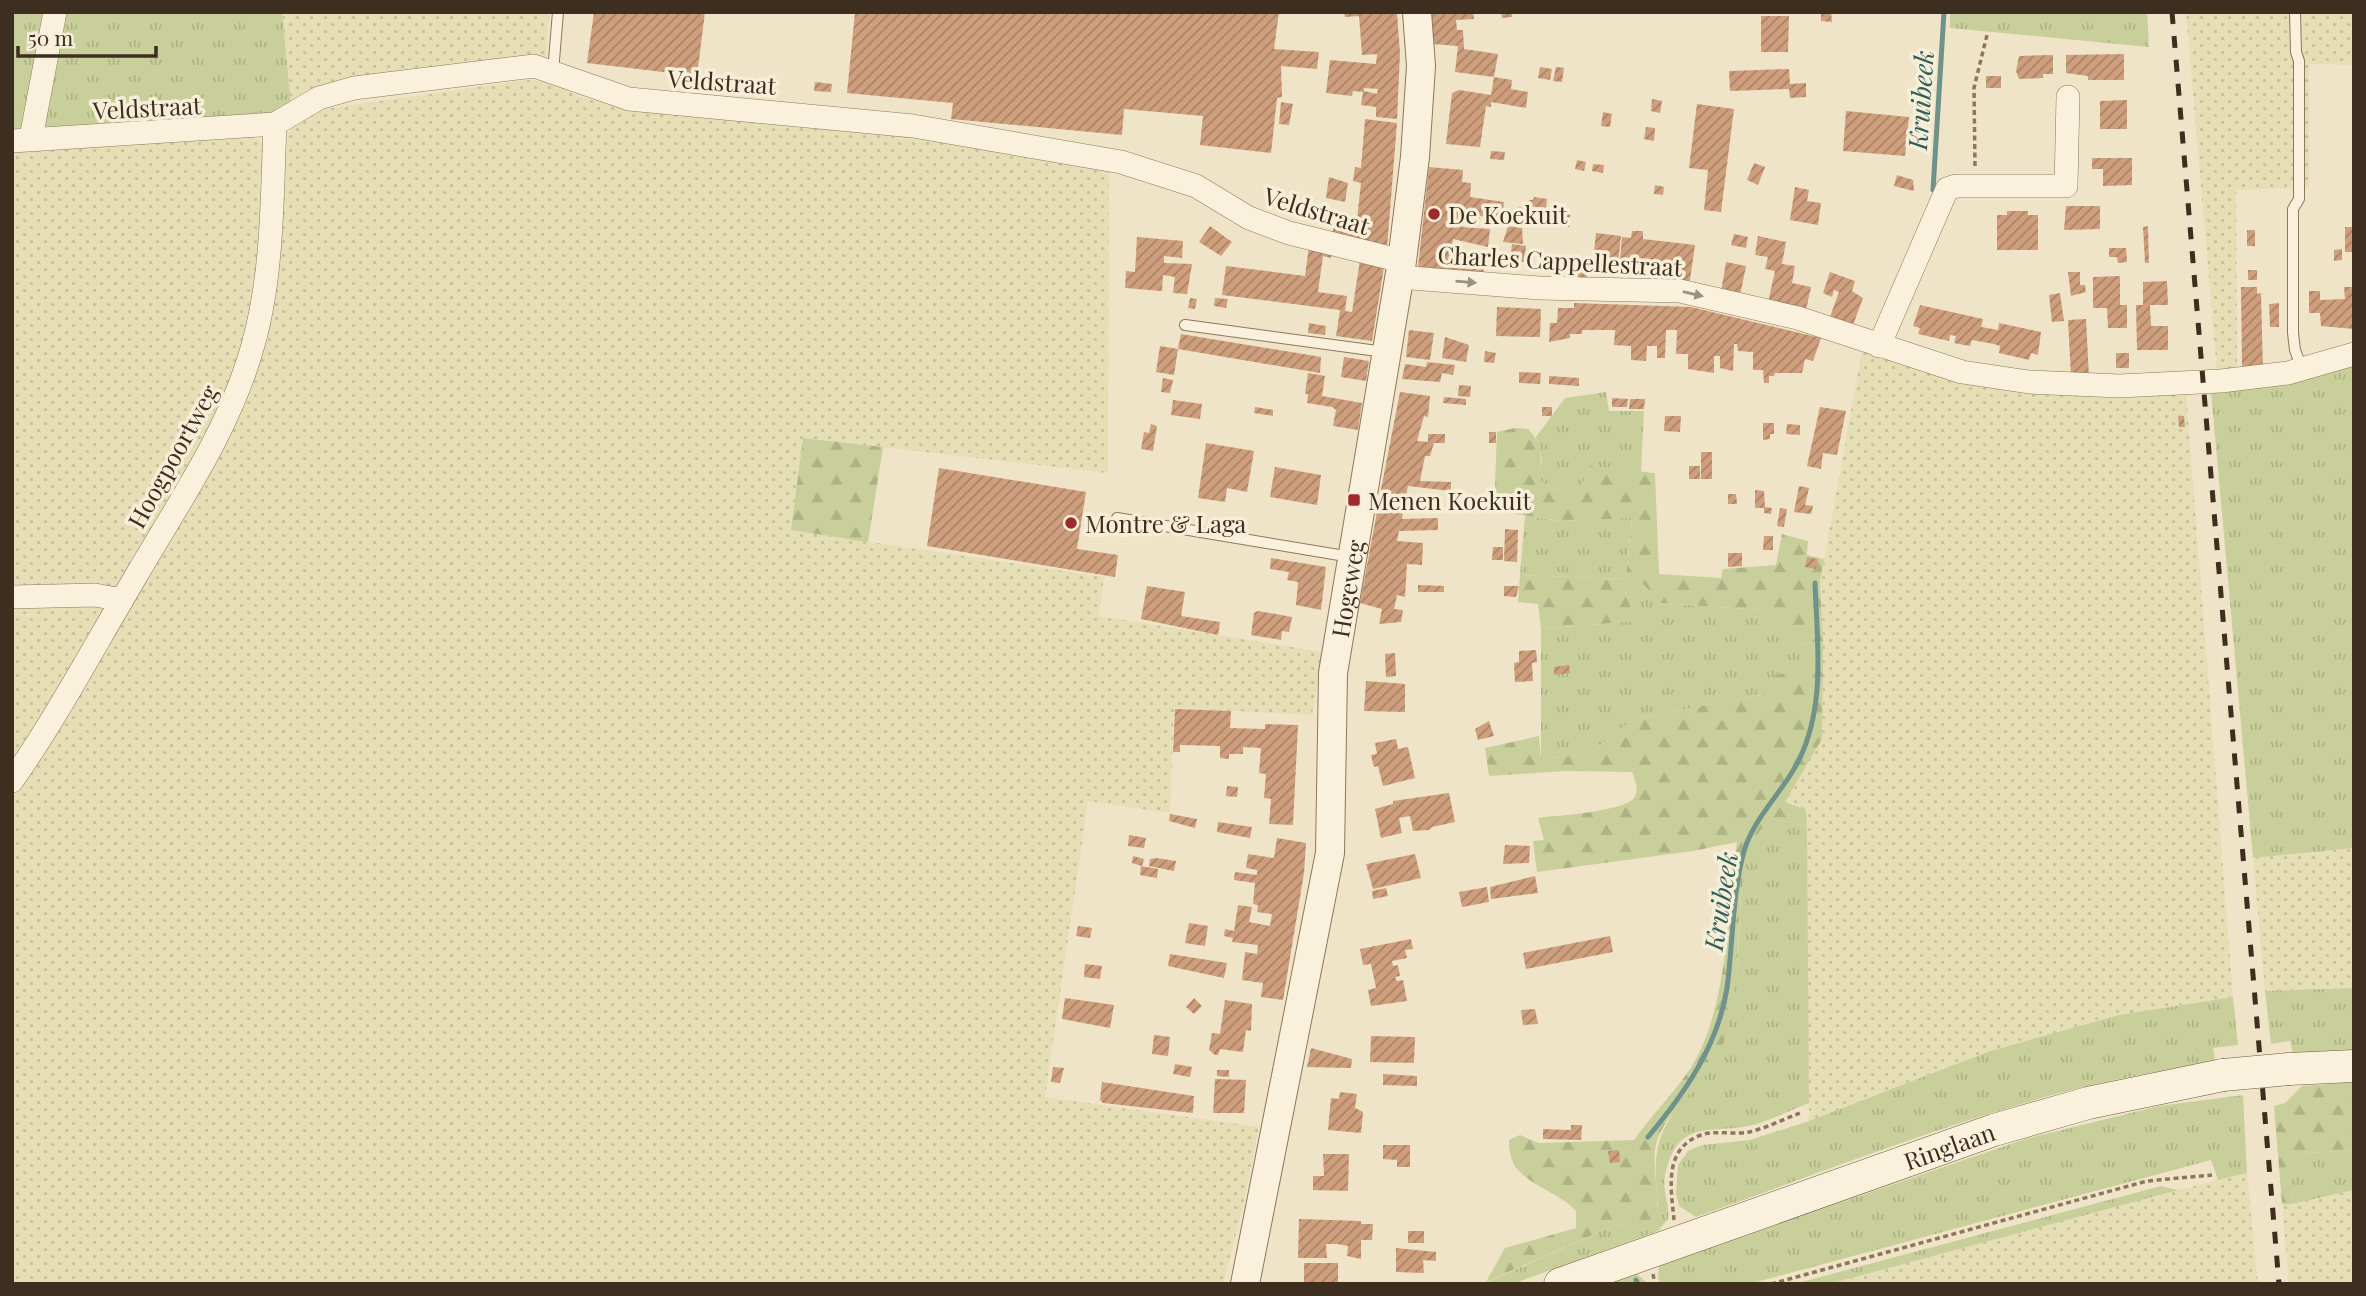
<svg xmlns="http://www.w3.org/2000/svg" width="2366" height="1296" font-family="'Playfair Display',serif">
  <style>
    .farmland { fill: url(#farmland-dots) }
    .grass { fill: url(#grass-tufts) }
    .forest { fill: url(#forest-firs) }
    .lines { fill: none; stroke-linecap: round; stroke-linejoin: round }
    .stream { stroke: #6f938a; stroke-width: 5 }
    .building { fill: url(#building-hatch); fill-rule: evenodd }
    .service-casing { stroke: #8d765c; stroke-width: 12 }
    .minor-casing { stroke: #8d765c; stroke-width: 24 }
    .tertiary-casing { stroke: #8d765c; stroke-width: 30 }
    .secondary-casing { stroke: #6f573f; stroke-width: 33 }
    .path { stroke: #8d765c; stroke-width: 3.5; stroke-dasharray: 5 3.5; stroke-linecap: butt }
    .service { stroke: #faf1dc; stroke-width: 10 }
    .minor { stroke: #faf1dc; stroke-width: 23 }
    .tertiary { stroke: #faf1dc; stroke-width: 28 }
    .secondary { stroke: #faf1dc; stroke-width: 32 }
    .rail { stroke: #3d2e20; stroke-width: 5; stroke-dasharray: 12 12; stroke-linecap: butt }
    .secondary-bridge-casing { stroke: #6f573f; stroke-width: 33; stroke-linecap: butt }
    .secondary-bridge { stroke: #faf1dc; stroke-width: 32 }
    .oneway { fill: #9c907e }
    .poi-dot { fill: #9e2a2b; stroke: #f7eed8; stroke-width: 2.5 }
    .labels { text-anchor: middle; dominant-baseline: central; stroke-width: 7; stroke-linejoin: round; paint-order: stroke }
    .street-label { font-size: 24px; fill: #3d2e20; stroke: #f7eed8 }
    .poi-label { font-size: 24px; fill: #3d2e20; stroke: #f7eed8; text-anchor: start }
    .water-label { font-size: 26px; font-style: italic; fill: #2f5d5a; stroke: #f7eed8 }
  </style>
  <defs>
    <pattern id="farmland-dots" width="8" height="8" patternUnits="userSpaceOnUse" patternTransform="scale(1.75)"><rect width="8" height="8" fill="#e6deb5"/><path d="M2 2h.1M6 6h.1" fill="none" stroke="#c6bf9b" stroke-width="1.8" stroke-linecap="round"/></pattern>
    <pattern id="grass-tufts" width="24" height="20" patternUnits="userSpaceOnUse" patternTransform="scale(1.75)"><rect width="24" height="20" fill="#c9cf9b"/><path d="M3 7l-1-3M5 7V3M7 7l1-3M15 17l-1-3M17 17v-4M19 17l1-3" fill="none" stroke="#aeb285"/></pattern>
    <pattern id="forest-firs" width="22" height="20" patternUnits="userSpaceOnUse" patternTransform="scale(1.75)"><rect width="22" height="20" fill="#c9cf9b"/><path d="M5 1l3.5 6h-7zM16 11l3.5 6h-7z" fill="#aeb285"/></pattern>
    <pattern id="building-hatch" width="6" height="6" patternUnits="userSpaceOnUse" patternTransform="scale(1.75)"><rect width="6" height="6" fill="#cf9f7d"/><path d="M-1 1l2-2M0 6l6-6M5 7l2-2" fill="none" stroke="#a98266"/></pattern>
  </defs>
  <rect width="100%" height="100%" fill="#f0e4c8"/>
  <g class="farmland">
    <path d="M282,12H549L546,57L291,105Z"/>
    <path d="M2186,12H2354V65L2309,64V188L2236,190L2237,369L2217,371Z"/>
    <path d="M528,80L553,83L580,97L615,105L813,122L1109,168L1108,473L803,438L791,530L1104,577L1099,616L1323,652L1312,715L1174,708L1170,813L1088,801L1045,1097L1259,1127L1242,1211L1223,1284H12V789L225,435L291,125L317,110Z"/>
    <path d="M252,136L265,145L258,284L248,342L220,419L118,587L104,591L12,593V148Z"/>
    <path d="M1862,351L1938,376L2186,393L2233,997L2119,1015L1990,1051L1809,1121L1806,810L1784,803L1822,738L1823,641L1820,582Z"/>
    <path d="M88,600L102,607L104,614L12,771V603Z"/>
    <path d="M2354,848V988L2265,991L2253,858Z"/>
    <path d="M2247,1173L2258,1284H1829L2104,1208Z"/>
    <path d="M2354,1190V1284H2289L2282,1204Z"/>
  </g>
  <g class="grass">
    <path d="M12,12H48L27,123L12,133Z"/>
    <path d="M60,12H282L291,105L270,114L51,130L44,124Z"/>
    <path d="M1950,12H2147L2149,47L1950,28Z"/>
    <path d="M2354,364V848L2253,858L2211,391Z"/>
    <path d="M1606,392L1609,411H1644L1641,472L1590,466L1582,486C1562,494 1553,494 1538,478L1542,459L1536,437L1565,398Z"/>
    <path d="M1525,516L1561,521L1632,517L1626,579L1520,575Z"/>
    <path d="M1643,584L1660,603L1761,610L1802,644L1823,641V667L1775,675L1776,692L1634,719L1589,754L1541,759V629L1635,621L1625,593Z"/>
    <path d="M1773,819L1807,826L1809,1103C1791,1110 1772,1120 1753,1125C1714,1135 1677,1116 1665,1176C1662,1191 1670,1204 1668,1219L1658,1231L1512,1284H1483L1617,1224L1637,1228L1658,1205C1652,1149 1656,1131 1693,1087C1699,1080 1710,1073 1714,1063C1724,1040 1728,1011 1734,986C1746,942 1728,844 1773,819Z"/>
    <path d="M2354,988V1052L2293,1054L2290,1041L2271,1044L2265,991Z"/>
    <path d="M2233,997L2238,1045L2213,1048L2215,1060C2152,1073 2089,1083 2028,1102C1915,1135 1806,1178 1696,1217L1679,1206L1676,1194L1678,1165L1688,1151L1702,1145L1750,1140L1809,1121L1990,1051L2119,1015Z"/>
    <path d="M2243,1095L2247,1173L2218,1180L2211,1160L1749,1284H1661L1658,1278L1659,1265L2025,1139L2159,1106Z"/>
    <path d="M2354,1150V1190L2291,1204L2287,1154Z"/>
    <path d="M2161,1186L2178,1190L1829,1284H1794Z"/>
    <path d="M1635,1272L1648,1284H1606Z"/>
  </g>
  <g class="forest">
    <path d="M1515,428L1528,429C1543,444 1542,458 1539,478C1553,494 1562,494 1582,486L1590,466L1655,473L1659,574L1721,578L1723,569L1776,565L1782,534L1808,541L1807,555L1824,559L1820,582L1823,641L1802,644L1761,610L1660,603L1643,584L1625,593L1636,621L1541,629L1538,604L1518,602L1520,575L1626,579L1632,518L1561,521L1494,511L1497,432Z"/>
    <path d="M803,438L883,447L868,542L791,530Z"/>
    <path d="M1823,667L1822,739L1785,802L1806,810L1807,826L1773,819C1732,842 1742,938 1736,979C1732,1006 1728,1043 1713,1066C1696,1090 1669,1110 1658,1138C1649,1161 1661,1192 1656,1217L1637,1228L1617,1224L1486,1282L1505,1248L1576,1228V1211C1552,1185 1507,1184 1509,1140L1520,1135L1539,1143L1634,1140C1651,1116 1671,1096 1688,1072C1728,1014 1728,910 1737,842L1693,851L1537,872L1533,841L1544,840L1538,818C1556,816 1625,811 1634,798C1640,790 1635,780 1632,772L1566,771L1489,776L1485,748L1539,736L1541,759L1589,754L1634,719L1776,692L1774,675Z"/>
    <path d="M2354,1082V1150L2288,1154L2291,1204H2282L2274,1106L2285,1103L2302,1086Z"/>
  </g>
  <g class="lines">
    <g class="stream">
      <path d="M1933,190L1944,12"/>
      <path d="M1648,1137C1684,1094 1718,1046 1727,988C1733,944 1732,895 1744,851C1755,814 1788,788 1803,751C1825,699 1817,638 1815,583"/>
      <path d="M1636,1280L1638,1284"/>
    </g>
  </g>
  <g class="building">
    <path d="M594,12H705L697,76L587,63Z"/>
    <path d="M855,12H1279L1274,49L1319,52L1317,69L1281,66L1282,97L1277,98L1271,153L1200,145L1203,116L1124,109L1122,135L951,119L953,103L847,93Z"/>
    <path d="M1344,12L1397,13L1400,53L1397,119L1376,117V107L1361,105L1363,92L1353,91L1352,96L1326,93L1330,60L1376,64L1377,54L1362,55L1359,16L1345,17ZM1364,88L1378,89L1377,94L1364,91Z"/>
    <path d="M1430,12H1473L1474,19L1456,20L1457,30H1463L1464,49L1498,54L1494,77L1455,72L1458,46L1432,44Z"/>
    <path d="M1501,12H1512V17L1502,18Z"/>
    <path d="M1821,12H1831L1832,22L1821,21Z"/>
    <path d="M1761,16H1789L1788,52H1761Z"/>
    <path d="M2124,54V80H2088V76L2066,73V55Z"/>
    <path d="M2053,55V74H2043V78L2019,79L2016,71L2019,56Z"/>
    <path d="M1540,67L1552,69L1550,80L1538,78Z"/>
    <path d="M1556,67L1564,68L1562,82L1553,81Z"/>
    <path d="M1789,69L1790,84L1806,83V97L1790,98L1789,89L1730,91L1729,71Z"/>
    <rect x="1986" y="76" width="15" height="12"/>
    <path d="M1494,77L1512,80L1511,89L1528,92L1526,108L1491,102V107L1486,106L1480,147L1446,144L1452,93L1459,90L1491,95Z"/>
    <path d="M815,82L832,84L831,92L814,91Z"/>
    <path d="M1652,99L1662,101L1660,113L1651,111Z"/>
    <path d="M2127,100V129H2100V101Z"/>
    <path d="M1281,102L1293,104L1289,125L1279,124Z"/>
    <path d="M1697,104L1734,109L1721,212L1704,210L1708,170L1689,168Z"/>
    <path d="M1846,111L1909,117L1905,156L1843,151Z"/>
    <path d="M1603,112L1612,114L1610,127L1601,126Z"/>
    <path d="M1365,119L1397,123L1387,248L1332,236L1336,215L1357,219L1361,183L1353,181L1355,167L1361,168Z"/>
    <path d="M1646,127L1655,128L1654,141L1644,139Z"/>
    <path d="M1491,151L1505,152L1504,160L1490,159Z"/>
    <path d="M2092,158H2132V185L2103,186V169H2092Z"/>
    <path d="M1577,160L1586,162L1584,171L1575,169Z"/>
    <path d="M1754,163L1765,167L1758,185L1747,180Z"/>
    <path d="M1593,164L1604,165L1603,173L1592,171Z"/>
    <path d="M1429,167L1463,170L1462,182L1471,183L1470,197L1504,202L1502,219L1480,216L1479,223L1468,222L1469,214L1464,213L1462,227L1490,229L1488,247L1453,239L1451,253L1485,259L1483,274L1418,267Z"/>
    <path d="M1897,175L1913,180L1914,191L1894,186Z"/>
    <path d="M1329,177L1348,183L1345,202L1326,198Z"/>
    <path d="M1655,185L1664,187L1663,195L1654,194Z"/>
    <path d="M1795,187L1809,190L1807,201L1821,203L1818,225L1790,220Z"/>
    <path d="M1534,197L1547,199L1546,208L1528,206L1529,200H1533Z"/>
    <path d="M2066,206H2100V229L2064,230Z"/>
    <path d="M1518,207L1526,208L1524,217L1516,216Z"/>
    <path d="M2007,211H2028V215H2038V250H1997V215H2007Z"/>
    <path d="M1557,212L1570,214L1569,227L1558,226Z"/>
    <path d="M1210,226L1232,242L1221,256L1199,242Z"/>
    <path d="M1508,226L1522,228L1523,244L1503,242Z"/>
    <path d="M2148,226L2149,263H2145L2143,227Z"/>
    <path d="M2345,227H2353L2354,252H2345Z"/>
    <rect x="2247" y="230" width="8" height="16"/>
    <path d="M1632,231H1643V239L1695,245L1690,280L1686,283L1652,281V263L1620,260L1622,237L1631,238Z"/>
    <path d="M1596,233L1621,236L1618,263L1593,261Z"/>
    <path d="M1734,234L1748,237L1746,248L1731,245Z"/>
    <path d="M1758,236L1786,242L1782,264L1795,266L1792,283L1811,287L1806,310L1768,302L1775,271L1765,269L1768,257L1755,255Z"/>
    <path d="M1137,237L1183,241L1182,258L1164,256V263L1192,264L1187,294L1173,293L1175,277L1163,275L1162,291L1125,288L1126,271L1135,272Z"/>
    <path d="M1512,244L1526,246L1524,262L1510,260Z"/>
    <path d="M1309,246L1333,253L1331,258L1323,256L1318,292L1347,296L1345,311L1352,312L1360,260L1384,267L1372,341L1336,336L1340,310L1222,295L1226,266L1305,276Z"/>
    <path d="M2109,248H2126L2127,262L2118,263L2117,257H2109Z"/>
    <path d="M2342,249V260L2334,261V250Z"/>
    <path d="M1726,262L1746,266L1740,296L1721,292Z"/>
    <rect x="2248" y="270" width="9" height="10"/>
    <rect x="1578" y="272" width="9" height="9"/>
    <path d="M1830,272L1855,281L1852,291L1863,298L1853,325L1830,317L1839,292L1834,290L1832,297L1823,293Z"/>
    <path d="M2068,272H2080V285H2085L2086,292L2071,296Z"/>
    <path d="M2120,276V305H2127V328H2108L2107,308H2093V277Z"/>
    <path d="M2167,281L2168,305H2150L2151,326H2168V350H2137L2136,305H2143V282Z"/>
    <path d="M2241,287H2257V294L2261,293L2263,369H2242Z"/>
    <path d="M2344,287H2354V329L2321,326L2320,313H2309V291H2320V300L2345,299Z"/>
    <path d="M2060,293L2064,321L2052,322L2049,295Z"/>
    <path d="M1190,298L1197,299L1195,309L1188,308Z"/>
    <path d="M1215,298L1228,299L1226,308L1214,306Z"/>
    <path d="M1574,303L1691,307L1821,338L1813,361L1805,359L1802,373H1775L1774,376H1769V383H1764L1763,370H1753V352L1738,351L1737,344H1734L1733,371L1720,368V356H1714V373L1688,369V354H1676L1677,330H1666L1665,358H1657V346H1647L1646,361L1631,360V346L1614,345L1615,330H1582V334H1570V338L1549,342L1550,323H1557L1558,308H1574Z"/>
    <path d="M2279,303V327H2270L2269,304Z"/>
    <path d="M1920,305L1983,319L1981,327L1998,330L1999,323L2041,332L2038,355L2031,353L2029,360L1999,353L2000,346L1994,344L1972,340L1970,346L1954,343L1956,336L1950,335L1949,341L1918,334L1920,328L1913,326Z"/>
    <path d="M1497,307L1541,309L1540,337L1496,336Z"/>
    <path d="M2086,319L2089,377L2071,376L2068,320Z"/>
    <path d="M1309,323L1326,326L1325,335L1308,333Z"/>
    <path d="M1409,330L1434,333L1430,360L1406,357Z"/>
    <path d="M1181,334L1321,357L1320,373L1178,349Z"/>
    <path d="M1445,337L1469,345L1466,362L1442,358Z"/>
    <path d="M1160,346L1178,349L1174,375L1156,372Z"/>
    <path d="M1485,351L1496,353L1494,363L1484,362Z"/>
    <rect x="2116" y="353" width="13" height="15"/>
    <path d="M1344,357L1369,361L1366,381L1341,377Z"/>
    <path d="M1427,362L1455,365L1453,375L1442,373L1440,382L1402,379L1405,364L1426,367Z"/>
    <path d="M1519,372L1541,373L1540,384L1519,383Z"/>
    <path d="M1308,373L1325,376L1322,396L1362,403L1358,430L1333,426L1336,410L1332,407L1307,403L1308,394H1305Z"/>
    <path d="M1549,376L1579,378V386L1549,384Z"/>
    <path d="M1163,378L1173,380L1170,393L1161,392Z"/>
    <path d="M1459,385L1471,386L1470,397L1458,396Z"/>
    <path d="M1400,392L1430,396L1428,417L1424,416L1417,441L1428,442V434H1445V443H1434L1430,456H1425L1420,481L1451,482V491L1408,486L1404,505L1379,500Z"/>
    <path d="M1444,397L1466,399V405L1443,403Z"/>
    <path d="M1612,398L1628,399L1627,407H1612Z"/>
    <path d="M1630,399H1645L1644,409H1629Z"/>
    <path d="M1173,400L1202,404L1200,419L1171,415Z"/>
    <path d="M1255,407L1273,410V416L1254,413Z"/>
    <rect x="1542" y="407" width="10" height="9"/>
    <path d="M1820,407L1846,411L1837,455L1823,453L1821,469L1807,466Z"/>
    <path d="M1665,416H1681L1680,432L1664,431Z"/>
    <path d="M2178,416H2184L2185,427H2179Z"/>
    <path d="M1763,423H1774V434H1770V439L1763,440Z"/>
    <path d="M1151,424L1157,426L1153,451L1141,449L1144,432L1149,433Z"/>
    <path d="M1787,424L1800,425V435L1786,434Z"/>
    <rect x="1489" y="432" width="7" height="11"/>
    <path d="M1206,443L1254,451L1247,492L1227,488L1225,502L1198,498Z"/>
    <rect x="1701" y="452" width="11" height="27"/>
    <rect x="1689" y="466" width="11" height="13"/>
    <path d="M1275,467L1321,475L1317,505L1270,497Z"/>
    <path d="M939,468L1086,492L1077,549L1118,555L1115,577L927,546Z"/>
    <path d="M1799,486L1809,488L1805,505L1813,506L1811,514L1794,512Z"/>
    <path d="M1755,490L1764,491L1765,507L1772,508L1771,514L1764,513V508H1755Z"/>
    <path d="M1728,494H1736L1737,504H1728Z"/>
    <path d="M1379,501L1404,506L1402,519L1438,518V530L1399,531L1397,541L1423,543L1422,565L1407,564L1405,597L1397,595L1394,609L1403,610L1401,622L1379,624L1382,609L1360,603Z"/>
    <path d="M1780,508L1787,509L1784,527L1777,526Z"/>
    <path d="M1505,529L1518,530L1517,562L1504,561Z"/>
    <path d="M1764,536H1773V550H1763Z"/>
    <path d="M1493,547H1503V560H1492Z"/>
    <path d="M1728,553H1742V566L1728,567Z"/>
    <path d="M1807,557L1818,559L1816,569L1805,567Z"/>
    <path d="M1271,558L1326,567L1321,610L1296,605L1298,582L1287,580L1289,572L1270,569Z"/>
    <path d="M1418,585L1444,586V592H1418Z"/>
    <path d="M1147,586L1185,592L1181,616L1220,622L1218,635L1141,619Z"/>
    <path d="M1504,586H1519L1516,597L1504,596Z"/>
    <path d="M1258,611L1292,617L1289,632L1282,631L1281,640L1251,635L1254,613Z"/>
    <path d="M1536,650L1537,662L1532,663L1533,681L1515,682L1514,663L1519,662V651Z"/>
    <path d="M1395,653L1396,676L1386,677L1385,654Z"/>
    <path d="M1569,665L1570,673L1554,675V667Z"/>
    <path d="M1366,681L1405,684V712L1364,711Z"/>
    <path d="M1175,709L1231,711L1230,728L1265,729V724L1298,725L1293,825L1269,824L1271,799L1264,798L1266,774L1259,773L1261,748L1243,747V754H1229V759L1220,758V746L1180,745V752H1173Z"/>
    <path d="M1489,721L1494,736L1478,740L1475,729Z"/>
    <path d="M1396,739L1398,749L1408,747L1415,778L1383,786L1378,766L1374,767L1371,755L1377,754L1375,743Z"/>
    <path d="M1227,786L1238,787L1237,797L1226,796Z"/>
    <path d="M1449,793L1455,822L1432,827L1429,830L1413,831L1410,816L1399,818L1402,833L1381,838L1375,809L1393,804V801Z"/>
    <path d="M1170,814L1197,819L1195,828L1169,821Z"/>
    <path d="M1218,822L1252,827L1250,838L1217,832Z"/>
    <path d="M1129,835L1146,838L1144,848L1128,846Z"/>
    <path d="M1277,838L1306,843L1304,873L1283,1000L1261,997L1263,983L1242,980L1245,952L1257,954L1258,945L1232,942L1233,938L1224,936L1225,929L1234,931L1238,905L1252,907L1249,922L1270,926L1272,914L1257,912L1258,905L1253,904L1255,883L1234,880L1235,872L1257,875V870L1246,868L1248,854L1274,858Z"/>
    <path d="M1505,845L1530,846L1529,863L1503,864Z"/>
    <path d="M1415,854L1421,878L1373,889L1366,864Z"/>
    <path d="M1133,856L1144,859L1142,866L1132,863Z"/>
    <path d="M1156,858L1176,861L1174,871L1149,866L1150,859Z"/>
    <path d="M1141,866L1158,869L1157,878L1140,875Z"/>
    <path d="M1535,876L1538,893L1491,899L1490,887Z"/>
    <path d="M1487,887L1489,902L1462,907L1459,892Z"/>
    <path d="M1386,888L1388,896L1373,899L1372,891Z"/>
    <path d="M1189,923L1208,926L1205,946L1185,943Z"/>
    <path d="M1078,926L1092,928L1090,938L1076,936Z"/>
    <path d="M1610,936L1613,952L1526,969L1523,953Z"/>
    <path d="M1411,939L1413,949L1405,950L1407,958L1392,961L1393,966L1398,965L1400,976L1395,977L1397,981L1403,980L1407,1001L1371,1006L1368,990L1376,988L1371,964L1363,965L1360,949Z"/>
    <path d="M1170,954L1227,963L1224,978L1168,966Z"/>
    <path d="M1085,964L1102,966L1100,979L1084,977Z"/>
    <path d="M1065,998L1114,1005L1110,1028L1062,1019Z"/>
    <path d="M1194,998L1202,1006L1194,1014L1186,1007Z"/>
    <path d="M1225,1000L1252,1004L1251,1031L1246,1030L1243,1052L1220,1049L1218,1055H1215L1209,1050L1212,1033L1220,1034Z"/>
    <path d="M1535,1009L1538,1024L1523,1025L1521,1010Z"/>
    <path d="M1154,1035L1170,1037L1168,1056L1152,1054Z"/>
    <path d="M1371,1036L1415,1037L1414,1063L1370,1062Z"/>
    <path d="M1311,1048L1352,1059L1351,1068L1307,1067Z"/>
    <path d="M1175,1064L1192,1067L1190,1077L1173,1074Z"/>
    <path d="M1053,1067L1064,1068L1060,1083L1051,1082Z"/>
    <path d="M1217,1070H1229V1077L1217,1076Z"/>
    <path d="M1383,1074L1417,1076V1086L1383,1085Z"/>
    <path d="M1215,1079L1246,1080L1244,1113H1213Z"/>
    <path d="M1102,1082L1194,1096L1193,1113L1103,1103L1100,1100Z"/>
    <path d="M1340,1092L1357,1094L1355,1108L1363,1112L1361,1133L1328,1130L1331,1098L1339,1099Z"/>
    <path d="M1571,1125H1582L1581,1140L1543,1139V1129L1571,1130Z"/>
    <path d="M1383,1145H1410V1167H1397V1160L1383,1159Z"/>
    <path d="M1619,1150L1620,1162L1610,1163L1608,1151Z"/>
    <path d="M1323,1154H1349L1348,1191L1313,1190V1176H1324Z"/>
    <path d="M1299,1219L1361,1221V1224H1373L1372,1240H1361V1259L1347,1256L1348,1246L1337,1244H1326L1327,1258H1298Z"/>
    <rect x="1408" y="1231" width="16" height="12"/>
    <path d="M1396,1248L1436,1252V1261L1423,1260L1424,1273L1396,1272Z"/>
    <rect x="1304" y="1263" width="34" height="21"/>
  </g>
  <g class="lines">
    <g class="service-casing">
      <g id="service">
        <path d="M2295,12L2296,52L2299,61V199L2293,209V333L2295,350L2302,369"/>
        <path d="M553,72L558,12"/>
        <path d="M1185,325L1385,352"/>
        <path d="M1117,518L1351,557"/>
      </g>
    </g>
    <g class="minor-casing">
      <g id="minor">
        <path d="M31,138L55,12"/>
        <path d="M12,141L275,124L319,98L354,88L534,66L629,99L913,126L1121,162L1196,186L1249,218L1289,233L1402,261"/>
        <path d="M1398,277L1539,288L1680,291L1798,318L1962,372L2029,382L2119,386L2221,381L2288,373L2354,354"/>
        <path d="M1879,346L1947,189L1956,186H2066L2068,97"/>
        <path d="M12,597L95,595L122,600"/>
        <path d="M12,781C58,715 95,645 136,576C179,502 230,429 253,345C273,275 272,196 275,124"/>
      </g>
    </g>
    <g class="tertiary-casing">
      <g id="tertiary">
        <path id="s1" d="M1245,1284L1330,853L1333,673L1402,261L1415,157L1421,66L1417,12"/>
      </g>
    </g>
    <g class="secondary-casing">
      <g id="secondary">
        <path d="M2289,1069L2354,1066"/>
        <path id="s2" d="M1560,1284L1994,1130L2088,1103L2223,1075"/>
      </g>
    </g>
    <g class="path">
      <path d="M1975,166L1974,88L1987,35"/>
      <path d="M1674,1220C1671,1188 1663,1149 1701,1135C1714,1130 1734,1135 1749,1132C1766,1128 1784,1119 1800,1113"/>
      <path d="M1653,1274L1655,1284"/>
      <path d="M1771,1284L2147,1181L2212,1175"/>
    </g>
    <use href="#service" class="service"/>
    <use href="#minor" class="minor"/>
    <use href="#tertiary" class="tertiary"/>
    <use href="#secondary" class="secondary"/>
    <path class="rail" d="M2172,12L2279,1284"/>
    <g class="secondary-bridge-casing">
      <path id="secondary-bridge" d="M2223,1075L2289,1069"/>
    </g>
    <use href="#secondary-bridge" class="secondary-bridge"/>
  </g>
  <defs><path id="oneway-solid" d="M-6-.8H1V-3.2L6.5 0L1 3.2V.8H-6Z" transform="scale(1.75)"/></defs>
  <g class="oneway">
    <use href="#oneway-solid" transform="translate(1466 282) rotate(5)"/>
    <use href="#oneway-solid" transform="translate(1693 294) rotate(13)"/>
  </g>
  <g class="poi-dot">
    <circle cx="1434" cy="214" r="7"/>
    <rect x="1347" y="493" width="14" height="14" rx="3.5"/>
    <circle cx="1071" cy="523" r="7"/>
  </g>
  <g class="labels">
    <g class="street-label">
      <text transform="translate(722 81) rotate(4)">Veldstraat</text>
      <text transform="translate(147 107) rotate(-3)">Veldstraat</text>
      <text transform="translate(1317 210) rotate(17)">Veldstraat</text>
      <text transform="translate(1560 260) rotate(3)">Charles Cappellestraat</text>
      <text transform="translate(172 456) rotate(-61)">Hoogpoortweg</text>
      <text stroke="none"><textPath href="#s1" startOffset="705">Hogeweg</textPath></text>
      <text stroke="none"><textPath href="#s2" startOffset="413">Ringlaan</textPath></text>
    </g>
    <g class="poi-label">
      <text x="1448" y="214">De Koekuit</text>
      <text x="1368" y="500">Menen Koekuit</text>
      <text x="1085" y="523">Montre &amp; Laga</text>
    </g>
    <g class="water-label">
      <text transform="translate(1920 100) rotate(-86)">Kruibeek</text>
      <text transform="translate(1720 901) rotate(-81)">Kruibeek</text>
    </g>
  </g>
  <rect width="2366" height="1296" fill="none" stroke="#3d2e20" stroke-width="28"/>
  <path d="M18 46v10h138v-10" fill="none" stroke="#3d2e20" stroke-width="3.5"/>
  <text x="28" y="46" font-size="21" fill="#3d2e20" stroke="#f7eed8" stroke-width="5" paint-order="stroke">50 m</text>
</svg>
